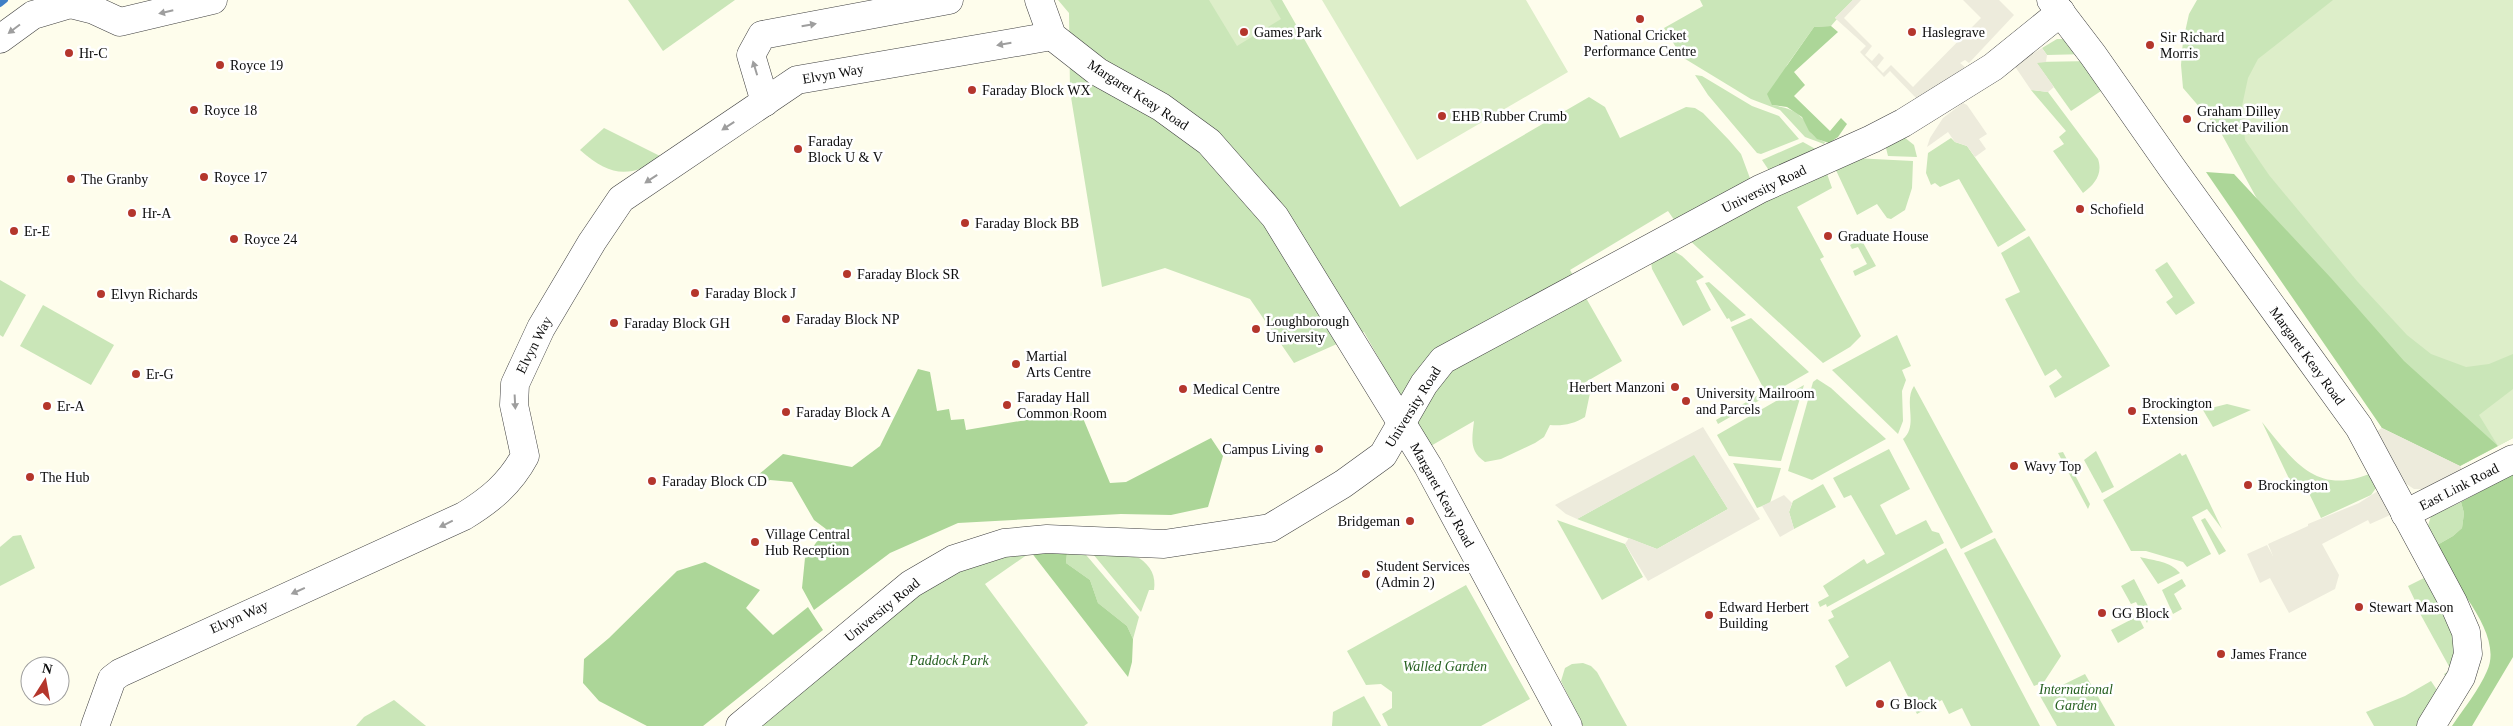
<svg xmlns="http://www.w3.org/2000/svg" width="2513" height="726" font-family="'Times New Roman',serif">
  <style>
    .green { fill: #cae6b8 }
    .forest { fill: #acd698 }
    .pitch { fill: #ddeec9 }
    .plaza { fill: #edebdc }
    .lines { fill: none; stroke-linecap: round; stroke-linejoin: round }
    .stream { stroke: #3f7fc6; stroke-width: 6 }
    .minor-casing { stroke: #3f3f3f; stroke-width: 29 }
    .minor { stroke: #fff; stroke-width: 28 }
    .oneway { fill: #9e9e9e }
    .poi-dot { fill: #b4362c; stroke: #fff; stroke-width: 2 }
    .labels { text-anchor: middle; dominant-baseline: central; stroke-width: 5; stroke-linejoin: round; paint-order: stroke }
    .poi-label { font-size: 14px; fill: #0c0c0c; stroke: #fff; text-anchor: start }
    .street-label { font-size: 14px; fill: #0c0c0c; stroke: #fff }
    .park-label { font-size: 14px; font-style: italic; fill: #266020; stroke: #fff }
  </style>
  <rect width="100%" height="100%" fill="#fefdec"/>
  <g class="green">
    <path d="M628,0H735L663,51Z"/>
    <path d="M1058,0H1282L1400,207L1589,97L1605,107L1620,138L1686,107L1695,108L1703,113L1729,140L1741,154L1751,181L1825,168L1832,188L1797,207L1824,257L1820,259L1861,336L1850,347L1823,363L1686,237L1668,211L1570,270L1622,361L1584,383L1590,393L1585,417C1574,424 1563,426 1550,425L1544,437L1535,443L1501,459L1485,462C1469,451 1472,439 1474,421L1429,447L1364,332L1294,363L1250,299L1165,268L1102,287L1070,91L1069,13Z"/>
    <path d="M1700,0H1853L1835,18L1837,19L1831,26L1814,27L1787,65L1772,105C1783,107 1794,109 1801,117C1812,127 1806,135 1825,142L1824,144L1805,137L1780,110L1751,99L1682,57L1664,28L1703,6Z"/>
    <path d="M2197,0H2513V438L2460,466L2382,428L2220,131L2183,88L2181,65L2183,41L2189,14Z"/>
    <path d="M2057,39H2071L2087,54L2047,55L2042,48Z"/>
    <path d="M2091,61L2110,85L2071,111L2036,62Z"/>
    <path d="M1695,75L1702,76L1752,106L1779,116L1799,139L1761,154L1757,153L1708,95Z"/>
    <path d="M2031,90L2048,92L2098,159C2103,174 2095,184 2083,193L2053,151L2064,144L2059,137L2066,131Z"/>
    <path d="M604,128L664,158C628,178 611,177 580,150Z"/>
    <path d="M1904,137L1914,145L1917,157L1888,156L1885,144Z"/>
    <path d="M1951,138L1955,142L1967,146L2026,230L1998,247L1959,179L1940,187L1935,183L1931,185L1926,173L1928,153Z"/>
    <path d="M1803,142L1819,151L1770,172L1762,160Z"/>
    <path d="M1854,158L1913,161L1912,188L1905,210L1891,219L1887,218L1877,204L1857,215L1834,166Z"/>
    <path d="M2029,236L2110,366L2055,398L2049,386L2062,377L2056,369L2045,376L2005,299L2020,292L2001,253Z"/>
    <path d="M1861,239L1876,266L1855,276L1853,271L1867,264L1858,247L1852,249L1850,245Z"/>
    <path d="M1672,250L1682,256L1704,277L1696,281L1711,310L1683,326L1652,269L1651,262Z"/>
    <path d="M2167,262L2195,303L2176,315L2166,302L2173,297L2155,270Z"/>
    <path d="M0,280L26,295L3,337L0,335Z"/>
    <path d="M1709,282L1746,315L1731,322L1729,318L1727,319L1705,283Z"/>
    <path d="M43,305L114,345L91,385L20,346Z"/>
    <path d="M1751,318L1809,372L1718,424L1716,420L1765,391L1731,327Z"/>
    <path d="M1897,335L1911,366L1902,370L1906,380L1902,391L1903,421L1898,434L1832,370Z"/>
    <path d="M1817,379L1831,388L1886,439L1812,480L1788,471L1813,382Z"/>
    <path d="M1804,385L1781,461L1729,456L1717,435Z"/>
    <path d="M1914,386L1993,532L1961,549L1903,439C1919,425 1903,402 1914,386Z"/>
    <path d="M2227,404L2251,410L2213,427L2203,410Z"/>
    <path d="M2262,422C2295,463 2318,497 2374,472L2376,488L2371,495L2321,518L2304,483L2293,487Z"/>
    <path d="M1889,449L1910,489L1880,505L1896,535L1926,520L1932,531L1939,533L1944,543L1827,607L1826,604L1820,607L1818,602L1829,596L1823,586L1864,559L1867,564L1885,554L1851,495L1844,498L1833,478Z"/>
    <path d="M2096,451L2114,487L2102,493L2084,460Z"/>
    <path d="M2063,452L2090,504L2088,509L2058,453Z"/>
    <path d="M2180,453L2182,456L2186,454L2222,529L2207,509L2192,517L2211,554L2187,567L2183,562L2146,551H2131L2103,500Z"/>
    <path d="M1694,454L1728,509L1657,549L1577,519Z"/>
    <path d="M1733,463L1781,468L1770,503L1757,508Z"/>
    <path d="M1823,484L1836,507L1794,529L1789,512L1793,501Z"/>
    <path d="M2461,502L2464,513L2462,528L2453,536L2432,548L2425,535L2431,516Z"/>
    <path d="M2205,518L2226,551L2219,555L2201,520Z"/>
    <path d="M1557,520L1625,544L1643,577L1602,600Z"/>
    <path d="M21,535L35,568L0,586V547L13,536Z"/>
    <path d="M1995,538L2061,656L2044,682L2034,686L1964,553Z"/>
    <path d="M1088,548L1139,558C1151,566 1156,576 1154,590H1149L1141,612Z"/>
    <path d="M1946,548L2040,726H1971L1962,708L1949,714L1942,700L1917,714L1890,661L1846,687L1835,666L1849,657L1828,620L1834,617L1831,611Z"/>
    <path d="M1081,549L1139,617L1133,639L1127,626L1098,603L1090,580L1066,563L1067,553Z"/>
    <path d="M1031,552L985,584L1085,719L1088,723L1084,726H751L927,583L992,558Z"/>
    <path d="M2140,557C2155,561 2170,561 2180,573L2158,584Z"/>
    <path d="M2426,577L2459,649L2449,681L2444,674L2451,670L2417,608L2418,607L2408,586Z"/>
    <path d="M2134,579L2151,612L2147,623L2136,602L2131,604L2121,586Z"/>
    <path d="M2182,579L2186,586L2174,594L2182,609L2173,614L2162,590Z"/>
    <path d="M1466,585L1530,699L1481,726H1388L1382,714L1392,708V692L1381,684L1366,685L1347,651Z"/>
    <path d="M2138,616L2144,628L2118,643L2111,630Z"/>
    <path d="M1583,663L1591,666L1597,672L1627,726H1583L1561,681L1565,668L1572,664Z"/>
    <path d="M2085,674L2115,726H2057L2040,696Z"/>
    <path d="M2431,681L2441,696L2421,726H2374L2366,712L2405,696Z"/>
    <path d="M1364,696L1381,726H1332L1333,712Z"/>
    <path d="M394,700L426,726H356L364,717Z"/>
  </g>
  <g class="forest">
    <path d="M1831,26L1838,32L1794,72L1805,85L1794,96L1830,131L1841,118L1847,124L1838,137L1829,143L1817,139L1809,131L1802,117L1787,107L1772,105L1767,94L1814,27Z"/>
    <path d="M2206,172L2234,174L2331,278L2404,361L2498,446L2460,466L2382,428Z"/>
    <path d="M918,369L930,372L937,411L949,409L951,420L964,419L966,430L1080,411L1110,483L1126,482L1211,438L1223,456L1208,507L1171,515L1121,514L958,523L890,553L814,610L802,588L805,558L826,529L814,520L792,482L770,480L761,485L758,475L783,454L852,467L880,446Z"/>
    <path d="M2513,474V657L2472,726H2452C2464,708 2479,690 2487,671C2505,633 2450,580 2432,548L2453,536L2462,528L2464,513L2461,502Z"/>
    <path d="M1031,552L1067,553L1066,563L1090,580L1098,603L1127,626L1133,639L1132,662L1128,677Z"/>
    <path d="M705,562L760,590L746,608L773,635L808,607L823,630L703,726H647L599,701L583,683L584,659L609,638L677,571Z"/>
  </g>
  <g class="pitch">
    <path d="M1209,0H1270L1281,19L1237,46Z"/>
    <path d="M1322,0H1526L1568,72L1417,160Z"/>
    <path d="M2333,0H2513V354L2489,364L2466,367L2431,354L2407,335L2357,281L2269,175L2245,140L2242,106L2248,78L2258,59Z"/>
    <path d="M2513,389V438L2498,446L2479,415Z"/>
  </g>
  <g class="plaza">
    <path d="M1853,0H1861L1844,18L1872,46L1865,55L1872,61L1879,53L1884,58L1877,67L1883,73L1891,65L1913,87L1981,18L1963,0H1999L2014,15L1969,63L1965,60L1960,63L1965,67L1918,100L1890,71L1884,77L1860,52L1866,46L1835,18Z"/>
    <path d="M2042,48L2047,55L2046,62L2037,63L2054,87L2048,92L2031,90L2014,65Z"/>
    <path d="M1963,103L1967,105L1987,134L1979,139L1986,149L1975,157L1967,146L1955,142L1948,132L1927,147L1930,138L1943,118Z"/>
    <path d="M1703,427L1760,519L1648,581L1625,544L1629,538L1657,549L1728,509L1694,455L1577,519L1566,514L1555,505Z"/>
    <path d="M2382,428L2460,466L2465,475L2429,489H2414L2402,481L2374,433Z"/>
    <path d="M2384,487L2397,512L2370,524L2368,520L2322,544L2339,575L2335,589L2289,613L2270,578L2260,583L2247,554L2267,545L2273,556L2268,544L2308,526V524L2359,503Z"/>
    <path d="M1784,495L1792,503L1789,512L1794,529L1780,537L1762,506Z"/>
  </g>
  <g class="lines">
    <path class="stream" d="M0,4L5,0"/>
    <g class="minor-casing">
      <g id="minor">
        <path d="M1039,0L1052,36L1098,72L1161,107L1209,142L1275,217L1428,466L1568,726"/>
        <path d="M2051,0L2093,55L2172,168L2359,427L2453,602L2466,632L2468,654L2461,677L2431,726"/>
        <path d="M0,39L33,15L70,4L94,10L120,22L213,0"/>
        <path d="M765,102L751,55L762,35L949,0"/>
        <path d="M2405,514L2513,459"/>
        <path d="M95,726L112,679L120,673L464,516C490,500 510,484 525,456L514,405L515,384L541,328L592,242L621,199L797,80L1052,36"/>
        <path d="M740,726L911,584L954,559L1004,543L1047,539L1164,544L1270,528L1343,484L1383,455L1424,384L1443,360L1760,189L1872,139L1903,123L1993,67L2061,12"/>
      </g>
    </g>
    <use href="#minor" class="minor"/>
  </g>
  <defs><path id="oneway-solid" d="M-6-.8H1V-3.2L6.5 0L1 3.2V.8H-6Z" transform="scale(1.25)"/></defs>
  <g class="oneway">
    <use href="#oneway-solid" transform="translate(166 12) rotate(167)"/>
    <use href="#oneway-solid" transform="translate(809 25) rotate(-10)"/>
    <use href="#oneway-solid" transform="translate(14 29) rotate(143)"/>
    <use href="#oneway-solid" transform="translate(1004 44) rotate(170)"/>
    <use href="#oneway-solid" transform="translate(755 68) rotate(-107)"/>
    <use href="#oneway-solid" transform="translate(728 126) rotate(147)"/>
    <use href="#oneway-solid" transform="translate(651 179) rotate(147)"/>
    <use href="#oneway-solid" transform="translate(515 402) rotate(87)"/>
    <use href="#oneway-solid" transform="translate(446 524) rotate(154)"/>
    <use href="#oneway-solid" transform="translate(298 591) rotate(156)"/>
  </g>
  <g class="poi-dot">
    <circle cx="1640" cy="19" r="5"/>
    <circle cx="1244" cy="32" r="5"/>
    <circle cx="1912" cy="32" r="5"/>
    <circle cx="2150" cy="45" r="5"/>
    <circle cx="69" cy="53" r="5"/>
    <circle cx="220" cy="65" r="5"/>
    <circle cx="972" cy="90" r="5"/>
    <circle cx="194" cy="110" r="5"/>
    <circle cx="1442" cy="116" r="5"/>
    <circle cx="2187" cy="119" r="5"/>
    <circle cx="798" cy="149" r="5"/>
    <circle cx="204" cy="177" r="5"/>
    <circle cx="71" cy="179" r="5"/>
    <circle cx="2080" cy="209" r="5"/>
    <circle cx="132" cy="213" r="5"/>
    <circle cx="965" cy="223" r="5"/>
    <circle cx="14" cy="231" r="5"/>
    <circle cx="1828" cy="236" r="5"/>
    <circle cx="234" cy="239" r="5"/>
    <circle cx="847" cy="274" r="5"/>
    <circle cx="695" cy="293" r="5"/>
    <circle cx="101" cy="294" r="5"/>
    <circle cx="786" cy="319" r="5"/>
    <circle cx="614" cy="323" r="5"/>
    <circle cx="1256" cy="329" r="5"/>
    <circle cx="1016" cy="364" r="5"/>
    <circle cx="136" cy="374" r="5"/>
    <circle cx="1675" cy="387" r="5"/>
    <circle cx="1183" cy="389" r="5"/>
    <circle cx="1686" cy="401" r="5"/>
    <circle cx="1007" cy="405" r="5"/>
    <circle cx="47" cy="406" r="5"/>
    <circle cx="2132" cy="411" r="5"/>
    <circle cx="786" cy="412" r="5"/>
    <circle cx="1319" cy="449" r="5"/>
    <circle cx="2014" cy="466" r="5"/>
    <circle cx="30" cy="477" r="5"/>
    <circle cx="652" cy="481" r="5"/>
    <circle cx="2248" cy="485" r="5"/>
    <circle cx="1410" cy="521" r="5"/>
    <circle cx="755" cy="542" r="5"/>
    <circle cx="1366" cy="574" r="5"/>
    <circle cx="2359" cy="607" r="5"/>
    <circle cx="2102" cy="613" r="5"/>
    <circle cx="1709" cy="615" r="5"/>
    <circle cx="2221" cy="654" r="5"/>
    <circle cx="1880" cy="704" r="5"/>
  </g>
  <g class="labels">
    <g class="poi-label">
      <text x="1254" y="32">Games Park</text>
      <text x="1922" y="32">Haslegrave</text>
      <text x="1640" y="35" text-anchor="middle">National Cricket<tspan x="1640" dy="16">Performance Centre</tspan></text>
      <text x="2160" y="37">Sir Richard<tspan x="2160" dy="16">Morris</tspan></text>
      <text x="79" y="53">Hr-C</text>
      <text x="230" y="65">Royce 19</text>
      <text x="982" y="90">Faraday Block WX</text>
      <text x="204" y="110">Royce 18</text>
      <text x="2197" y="111">Graham Dilley<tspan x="2197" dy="16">Cricket Pavilion</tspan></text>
      <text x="1452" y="116">EHB Rubber Crumb</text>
      <text x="808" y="141">Faraday<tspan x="808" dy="16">Block U &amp; V</tspan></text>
      <text x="214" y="177">Royce 17</text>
      <text x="81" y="179">The Granby</text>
      <text x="2090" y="209">Schofield</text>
      <text x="142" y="213">Hr-A</text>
      <text x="975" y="223">Faraday Block BB</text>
      <text x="24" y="231">Er-E</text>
      <text x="1838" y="236">Graduate House</text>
      <text x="244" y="239">Royce 24</text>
      <text x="857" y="274">Faraday Block SR</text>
      <text x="705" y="293">Faraday Block J</text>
      <text x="111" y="294">Elvyn Richards</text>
      <text x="796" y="319">Faraday Block NP</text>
      <text x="1266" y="321">Loughborough<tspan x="1266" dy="16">University</tspan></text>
      <text x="624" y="323">Faraday Block GH</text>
      <text x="1026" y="356">Martial<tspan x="1026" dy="16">Arts Centre</tspan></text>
      <text x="146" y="374">Er-G</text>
      <text x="1665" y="387" text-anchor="end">Herbert Manzoni</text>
      <text x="1193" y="389">Medical Centre</text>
      <text x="1696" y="393">University Mailroom<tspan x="1696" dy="16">and Parcels</tspan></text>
      <text x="1017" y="397">Faraday Hall<tspan x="1017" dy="16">Common Room</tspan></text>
      <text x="2142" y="403">Brockington<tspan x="2142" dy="16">Extension</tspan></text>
      <text x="57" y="406">Er-A</text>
      <text x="796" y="412">Faraday Block A</text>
      <text x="1309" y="449" text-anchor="end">Campus Living</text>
      <text x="2024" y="466">Wavy Top</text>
      <text x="40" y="477">The Hub</text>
      <text x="662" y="481">Faraday Block CD</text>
      <text x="2258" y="485">Brockington</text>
      <text x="1400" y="521" text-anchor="end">Bridgeman</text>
      <text x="765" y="534">Village Central<tspan x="765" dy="16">Hub Reception</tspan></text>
      <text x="1376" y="566">Student Services<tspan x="1376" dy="16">(Admin 2)</tspan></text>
      <text x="1719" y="607">Edward Herbert<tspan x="1719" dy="16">Building</tspan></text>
      <text x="2369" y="607">Stewart Mason</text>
      <text x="2112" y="613">GG Block</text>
      <text x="2231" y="654">James France</text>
      <text x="1890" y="704">G Block</text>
    </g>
    <g class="street-label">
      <text transform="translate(833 74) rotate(-10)">Elvyn Way</text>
      <text transform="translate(1138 95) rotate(33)">Margaret Keay Road</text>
      <text transform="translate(1764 189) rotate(-26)">University Road</text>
      <text transform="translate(534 345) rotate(-63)">Elvyn Way</text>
      <text transform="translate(2307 356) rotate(54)">Margaret Keay Road</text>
      <text transform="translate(1413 407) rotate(-58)">University Road</text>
      <text transform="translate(2459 487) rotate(-27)">East Link Road</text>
      <text transform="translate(1442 495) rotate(61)">Margaret Keay Road</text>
      <text transform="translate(882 610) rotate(-39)">University Road</text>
      <text transform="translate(239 617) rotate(-24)">Elvyn Way</text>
    </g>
    <g class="park-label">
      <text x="949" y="660">Paddock Park</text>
      <text x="1445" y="666">Walled Garden</text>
      <text x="2076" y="689">International<tspan x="2076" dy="16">Garden</tspan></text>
    </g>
  </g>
  <g transform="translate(45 681) rotate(11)"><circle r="24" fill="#ffffff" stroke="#9e9e9e"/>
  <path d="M0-4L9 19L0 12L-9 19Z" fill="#b4362c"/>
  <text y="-8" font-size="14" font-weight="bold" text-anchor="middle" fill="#0c0c0c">N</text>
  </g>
</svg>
